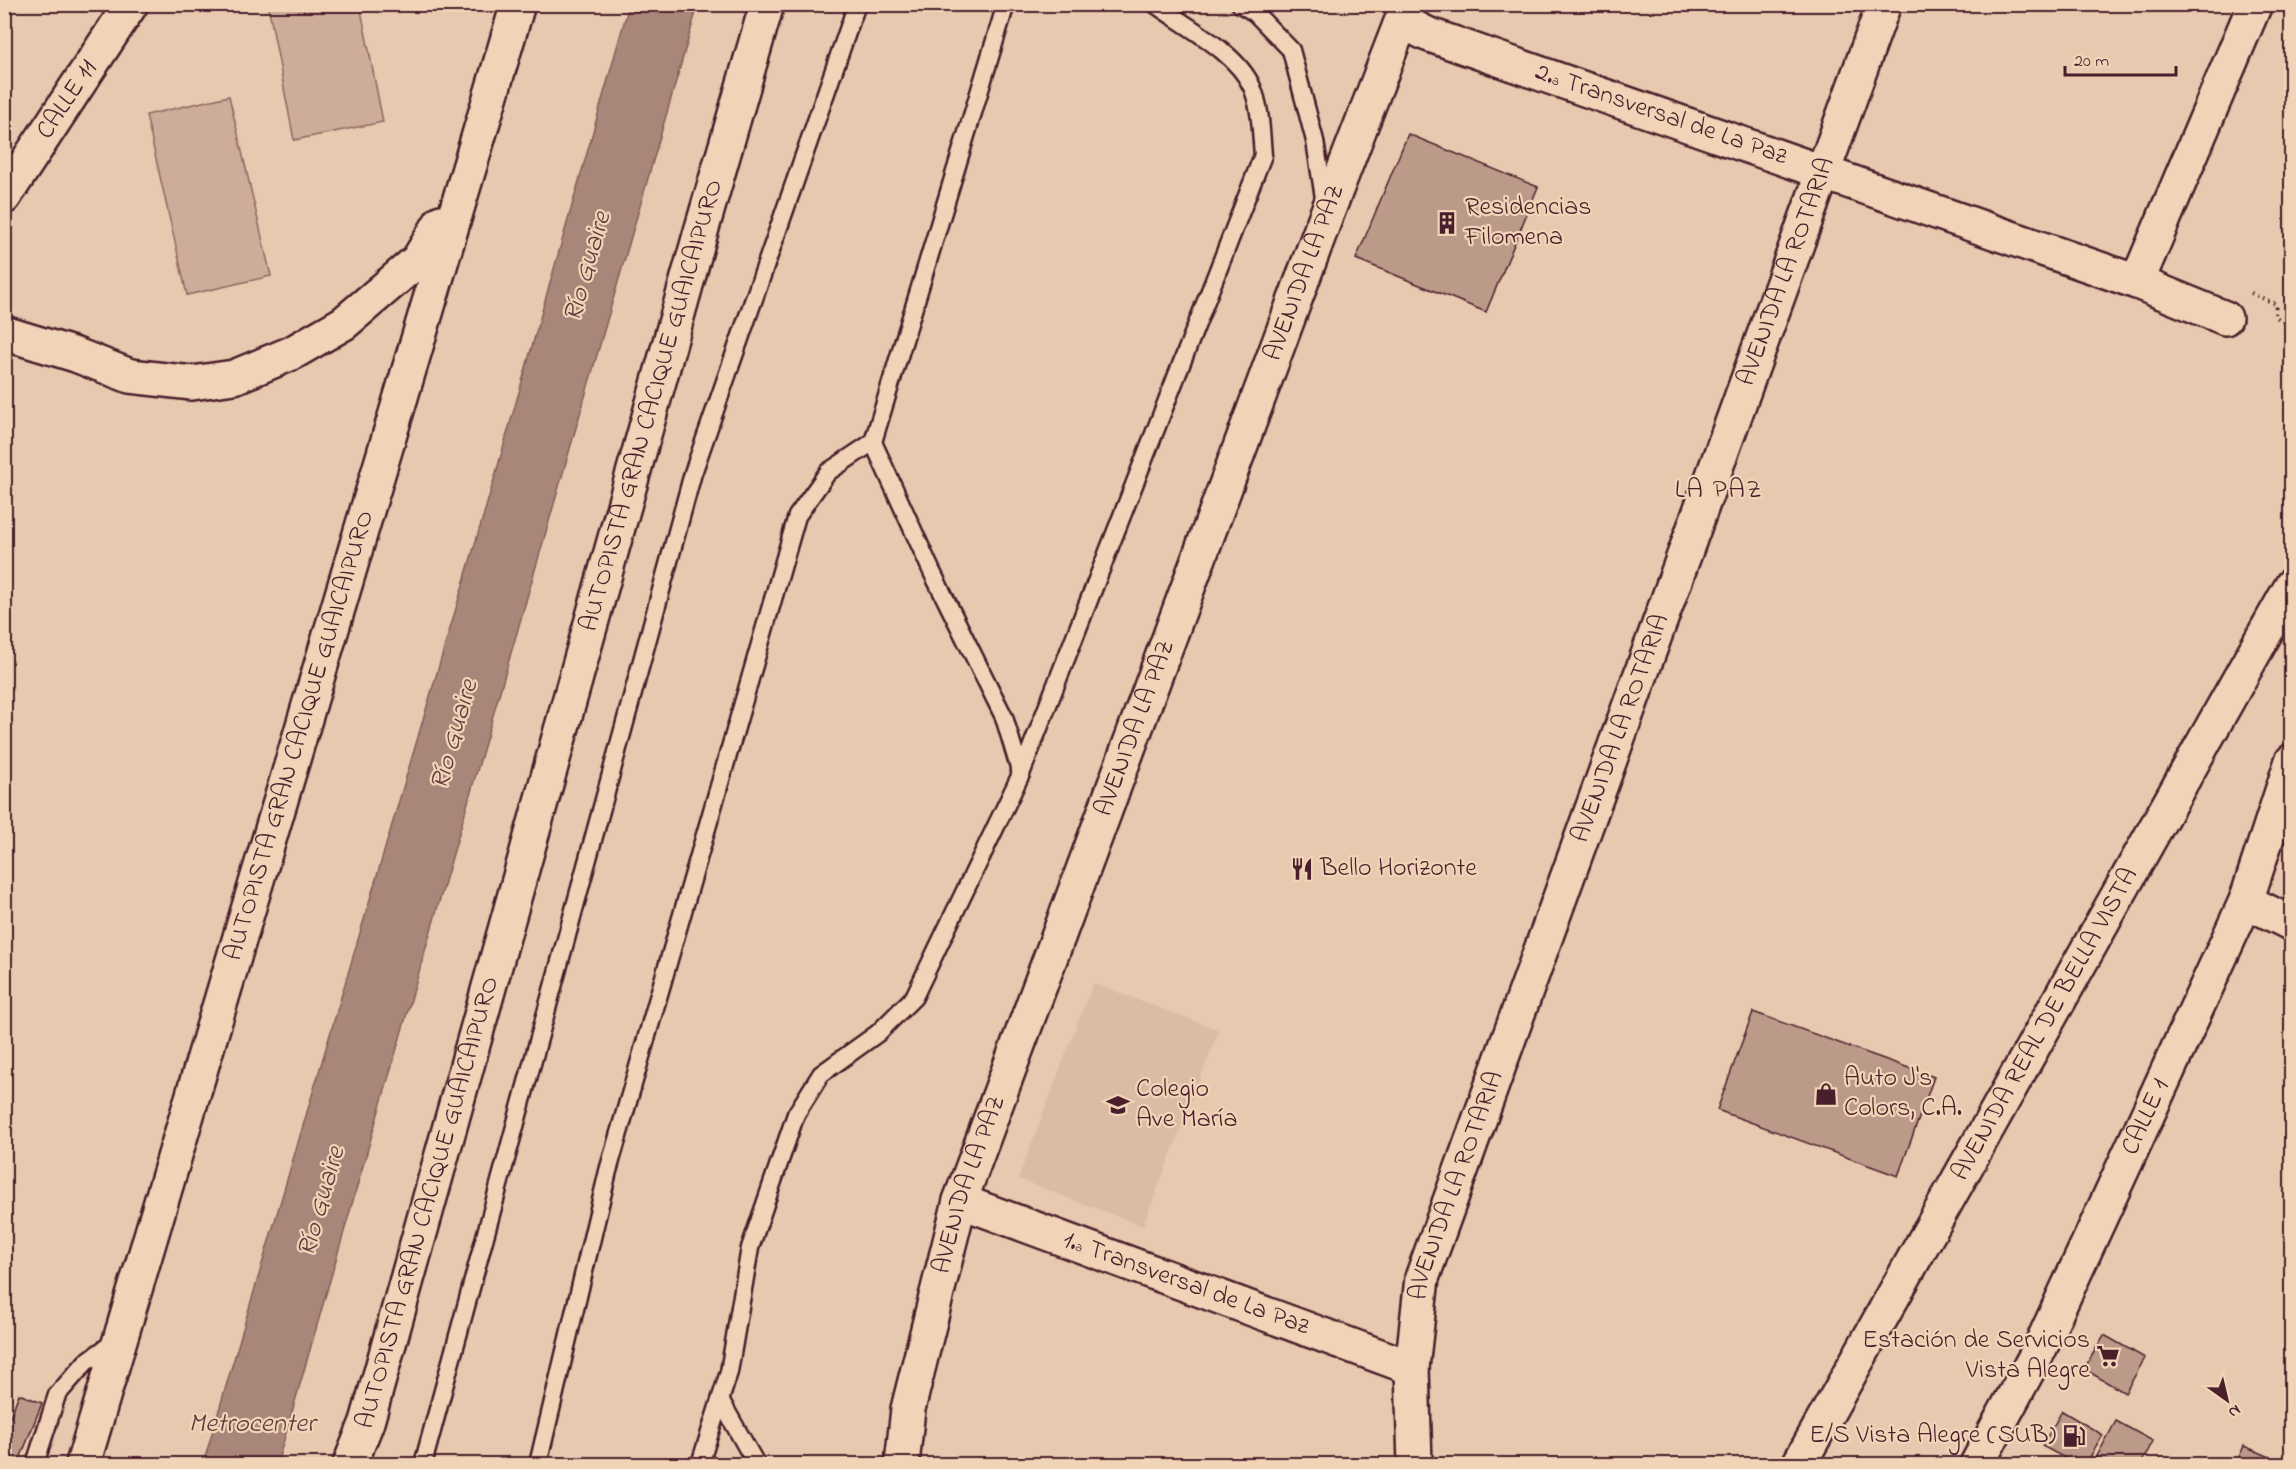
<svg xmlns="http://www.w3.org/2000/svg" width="2296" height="1469" font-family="'Indie Flower',sans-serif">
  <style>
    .built { fill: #dabba4 }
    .green { fill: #cdad99; stroke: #8c6662; stroke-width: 1.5 }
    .water { fill: #a9867a; stroke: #835d5a; stroke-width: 1.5 }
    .building { fill: #bc9a8a; stroke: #4a1f2b; stroke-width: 1.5 }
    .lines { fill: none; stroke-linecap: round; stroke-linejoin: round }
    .lane-casing { stroke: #4a1f2b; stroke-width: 21 }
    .street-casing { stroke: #4a1f2b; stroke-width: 38 }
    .secondary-casing { stroke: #4a1f2b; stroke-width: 38 }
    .highway-casing { stroke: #4a1f2b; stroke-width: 38 }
    .path { stroke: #4a1f2b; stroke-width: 4; stroke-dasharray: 1.5 4.5; stroke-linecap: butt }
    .lane { stroke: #f1d4b7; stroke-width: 16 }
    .street { stroke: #f1d4b7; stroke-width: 33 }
    .secondary { stroke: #f1d4b7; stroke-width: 33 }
    .highway { stroke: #f1d4b7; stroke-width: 33 }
    .labels { text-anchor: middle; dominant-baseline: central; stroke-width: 4.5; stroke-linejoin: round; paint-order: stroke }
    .street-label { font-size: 26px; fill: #4a1f2b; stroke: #f1d4b7 }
    .poi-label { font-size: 26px; fill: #4a1f2b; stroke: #f1d4b7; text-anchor: start }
    .water-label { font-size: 27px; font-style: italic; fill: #62393f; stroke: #f1d4b7 }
    .neighbourhood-label { font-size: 27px; letter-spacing: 1.5px; fill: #4a1f2b; stroke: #f1d4b7 }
  </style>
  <rect width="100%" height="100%" fill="#e7c9af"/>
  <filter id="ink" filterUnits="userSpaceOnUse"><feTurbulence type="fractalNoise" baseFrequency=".0167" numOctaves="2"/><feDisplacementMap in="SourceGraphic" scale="12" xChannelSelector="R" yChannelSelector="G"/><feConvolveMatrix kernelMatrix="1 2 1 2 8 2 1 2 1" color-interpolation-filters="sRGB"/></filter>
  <g filter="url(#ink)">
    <path class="built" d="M1093,983L1219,1030L1143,1226L1018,1179Z"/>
    <g class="green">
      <path d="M268,5H360L383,122L294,140Z"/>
      <path d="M229,96L271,276L187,295L146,115Z"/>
    </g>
    <path class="water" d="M629,5H698L277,1464H203L496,473Z"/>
    <g class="building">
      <path d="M1408,134L1538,187L1486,312L1356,259Z"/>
      <path d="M1753,1012L1934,1077L1898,1176L1717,1110Z"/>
      <path d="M2104,1335L2145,1358L2125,1393L2084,1369Z"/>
      <path d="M19,1394L42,1403L18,1464H4V1432Z"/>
      <path d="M2062,1411L2103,1435L2086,1464H2076L2042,1446Z"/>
      <path d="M2116,1421L2153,1441L2141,1464H2109L2096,1458Z"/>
      <path d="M2244,1446L2287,1464H2236Z"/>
    </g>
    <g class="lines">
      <g class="lane-casing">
        <g id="lane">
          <path d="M1240,4L1255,13L1291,50L1315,141L1325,204"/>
          <path d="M873,442L932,572L1004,717L1021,774L1263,155C1261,133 1261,108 1252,87C1237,52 1185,26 1155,4"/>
          <path d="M721,1401L756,1464"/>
          <path d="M35,1464L57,1395L86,1362L118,1339"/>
          <path d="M423,1464L693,473L857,4"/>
          <path d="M538,1464L608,1171L797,516L828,472L873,442L1006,4"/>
          <path d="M700,1464L729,1372L750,1248L796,1114L821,1074L878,1033L914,997L1021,774"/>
        </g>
      </g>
      <g class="street-casing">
        <g id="street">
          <path d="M1403,22L1427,34L2137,282L2225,318"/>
          <path id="s1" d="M4,197L131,4"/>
          <path d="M2137,282L2255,4"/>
          <path d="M2246,901L2292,924"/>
          <path d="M960,1201L1412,1368"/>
          <path id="s2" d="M1415,1464L1412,1368L1422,1278L1884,4"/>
          <path id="s3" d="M1977,1464L2040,1348L2246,901L2292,761"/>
        </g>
      </g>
      <g class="secondary-casing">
        <g id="secondary">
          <path id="s4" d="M902,1464L908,1409L960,1201L1326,216L1408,4"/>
          <path id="s5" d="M1799,1464L2292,585"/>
        </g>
      </g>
      <g class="highway-casing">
        <g id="highway">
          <path d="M4,333L76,355L130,376L192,383L234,377L292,353L344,323L418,260L441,222"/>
          <path id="s6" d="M83,1464L518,4"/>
          <path id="s7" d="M350,1464L367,1422L700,235L767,4"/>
        </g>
      </g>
      <path class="path" d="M2251,293L2276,304L2275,316L2292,328"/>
      <use href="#lane" class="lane"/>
      <use href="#street" class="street"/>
      <use href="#secondary" class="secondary"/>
      <use href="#highway" class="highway"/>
    </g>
  </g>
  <defs>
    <g id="building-bare" transform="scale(1.8)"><path d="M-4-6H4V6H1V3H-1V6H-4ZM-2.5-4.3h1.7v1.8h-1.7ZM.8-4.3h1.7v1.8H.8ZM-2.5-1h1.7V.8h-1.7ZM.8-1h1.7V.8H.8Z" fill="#4a1f2b" stroke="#f1d4b7" stroke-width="2.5" paint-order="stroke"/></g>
    <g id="restaurant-bare" transform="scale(1.8)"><path d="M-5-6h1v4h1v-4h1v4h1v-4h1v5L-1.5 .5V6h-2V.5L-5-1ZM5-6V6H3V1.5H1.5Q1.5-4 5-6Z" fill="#4a1f2b" stroke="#f1d4b7" stroke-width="2.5" paint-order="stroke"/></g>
    <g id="shop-bare" transform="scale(1.8)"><path d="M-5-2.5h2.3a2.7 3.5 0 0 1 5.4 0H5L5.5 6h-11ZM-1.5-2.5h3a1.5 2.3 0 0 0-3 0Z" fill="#4a1f2b" stroke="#f1d4b7" stroke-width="2.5" paint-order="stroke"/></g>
    <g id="school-bare" transform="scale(1.8)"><path d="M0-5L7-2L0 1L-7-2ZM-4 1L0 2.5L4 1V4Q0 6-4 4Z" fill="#4a1f2b" stroke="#f1d4b7" stroke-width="2.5" paint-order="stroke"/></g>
    <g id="supermarket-bare" transform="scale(1.8)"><path d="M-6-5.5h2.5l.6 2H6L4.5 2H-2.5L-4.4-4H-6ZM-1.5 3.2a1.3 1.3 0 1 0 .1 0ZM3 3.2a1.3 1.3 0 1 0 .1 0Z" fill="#4a1f2b" stroke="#f1d4b7" stroke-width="2.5" paint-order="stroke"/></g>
    <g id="fuel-bare" transform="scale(1.8)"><path d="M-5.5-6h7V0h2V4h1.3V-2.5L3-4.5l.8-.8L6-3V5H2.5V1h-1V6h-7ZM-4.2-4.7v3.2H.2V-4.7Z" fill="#4a1f2b" stroke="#f1d4b7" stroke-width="2.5" paint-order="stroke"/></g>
  </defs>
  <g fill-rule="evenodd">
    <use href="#building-bare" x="1447" y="223"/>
    <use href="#restaurant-bare" x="1302" y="869"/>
    <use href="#shop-bare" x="1826" y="1094"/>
    <use href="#school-bare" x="1118" y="1105"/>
    <use href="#supermarket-bare" x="2108" y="1356"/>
    <use href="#fuel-bare" x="2074" y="1436"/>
  </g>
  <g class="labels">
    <g class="street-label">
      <text stroke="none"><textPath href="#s1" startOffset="116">CALLE 11</textPath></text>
      <text transform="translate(1661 115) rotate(19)">2.ª Transversal de La Paz</text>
      <text stroke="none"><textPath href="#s2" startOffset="1257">AVENIDA LA ROTARIA</textPath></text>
      <text stroke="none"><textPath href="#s4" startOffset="1260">AVENIDA LA PAZ</textPath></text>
      <text stroke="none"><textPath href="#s7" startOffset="1101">AUTOPISTA GRAN CACIQUE GUAICAIPURO</textPath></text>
      <text stroke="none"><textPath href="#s4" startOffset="774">AVENIDA LA PAZ</textPath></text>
      <text stroke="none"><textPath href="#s2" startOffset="771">AVENIDA LA ROTARIA</textPath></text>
      <text stroke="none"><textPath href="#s6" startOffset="760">AUTOPISTA GRAN CACIQUE GUAICAIPURO</textPath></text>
      <text stroke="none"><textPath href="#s5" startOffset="504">AVENIDA REAL DE BELLA VISTA</textPath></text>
      <text stroke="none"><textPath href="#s3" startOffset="386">CALLE 1</textPath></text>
      <text stroke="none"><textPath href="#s4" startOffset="288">AVENIDA LA PAZ</textPath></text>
      <text stroke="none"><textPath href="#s2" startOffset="285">AVENIDA LA ROTARIA</textPath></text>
      <text stroke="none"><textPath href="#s7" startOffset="273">AUTOPISTA GRAN CACIQUE GUAICAIPURO</textPath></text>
      <text transform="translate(1186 1284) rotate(20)">1.ª Transversal de La Paz</text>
    </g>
    <g class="poi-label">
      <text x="1465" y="208">Residencias<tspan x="1465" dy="30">Filomena</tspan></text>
      <text x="1320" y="869">Bello Horizonte</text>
      <text x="1844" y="1079">Auto J's<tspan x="1844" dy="30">Colors, C.A.</tspan></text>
      <text x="1136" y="1090">Colegio<tspan x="1136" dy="30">Ave María</tspan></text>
      <text x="2090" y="1341" text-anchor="end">Estación de Servicios<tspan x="2090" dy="30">Vista Alegre</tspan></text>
      <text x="2056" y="1436" text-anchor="end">E/S Vista Alegre (SUB)</text>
    </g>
    <g class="water-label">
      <text transform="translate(588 267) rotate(-74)">Río Guaire</text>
      <text transform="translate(455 735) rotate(-74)">Río Guaire</text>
      <text transform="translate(322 1202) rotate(-74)">Río Guaire</text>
      <text x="252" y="1424">Metrocenter</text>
    </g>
    <g class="neighbourhood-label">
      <text x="1719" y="490">LA PAZ</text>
    </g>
  </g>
  <rect width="2296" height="1469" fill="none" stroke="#f1d4b7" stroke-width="24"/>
  <rect x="12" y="12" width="2272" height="1445" fill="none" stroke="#4a1f2b" stroke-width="2" filter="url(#ink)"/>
  <g transform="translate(2227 1400) rotate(146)" stroke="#f1d4b7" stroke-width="4.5" paint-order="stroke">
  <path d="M0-4.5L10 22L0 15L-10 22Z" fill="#4a1f2b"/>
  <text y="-9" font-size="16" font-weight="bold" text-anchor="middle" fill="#4a1f2b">N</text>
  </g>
  <path d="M2065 66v9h111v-9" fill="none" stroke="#4a1f2b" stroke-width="3"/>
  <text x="2074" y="66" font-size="18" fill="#4a1f2b" stroke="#f1d4b7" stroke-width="4.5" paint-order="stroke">20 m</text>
</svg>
